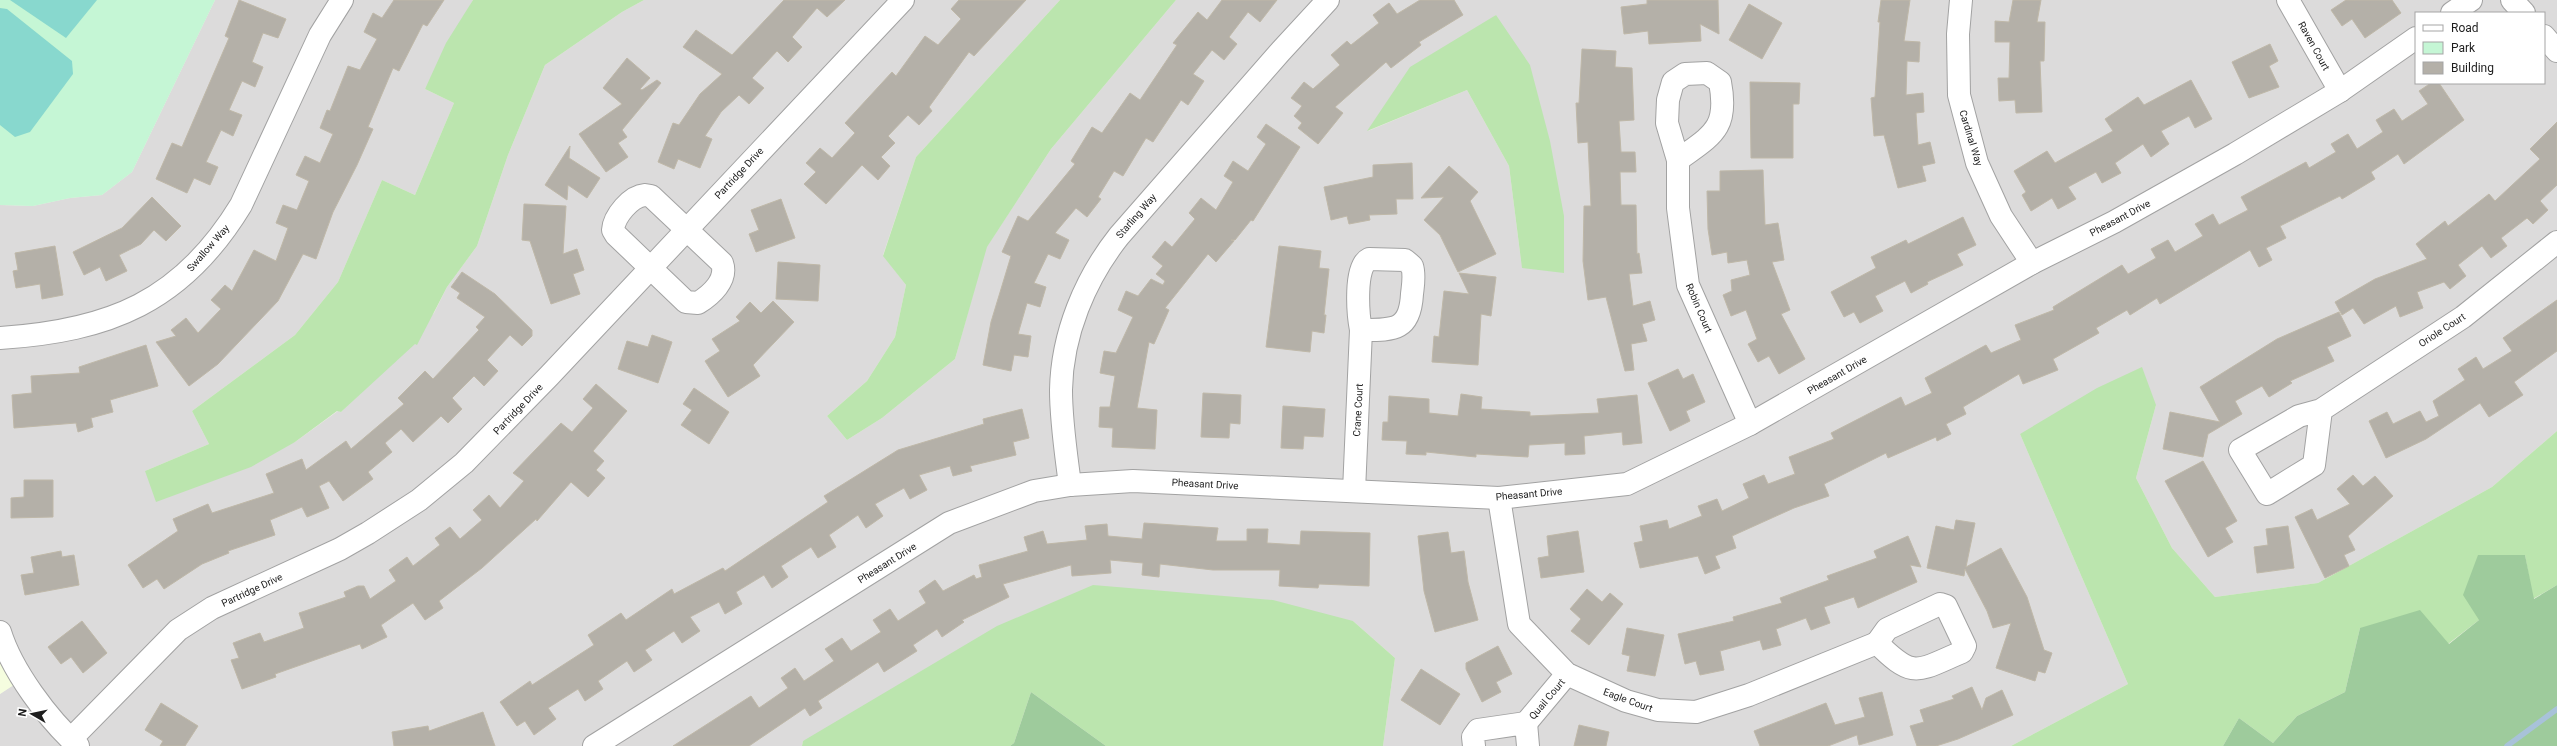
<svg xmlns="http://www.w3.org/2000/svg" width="2557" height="746" font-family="Roboto,sans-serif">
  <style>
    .residential { fill: #dcdbdb; fill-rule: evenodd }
    .education { fill: #f5fddf }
    .grass { fill: #bbe5ae }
    .forest { fill: #9ecb9c }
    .park { fill: #c5f6d5 }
    .pitch { fill: #88d8ce }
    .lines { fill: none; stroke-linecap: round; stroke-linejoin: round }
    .stream { stroke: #a8c2d9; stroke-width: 5.5 }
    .building { fill: #b4b0a8; stroke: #bfb8a8 }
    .minor-casing { stroke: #a2a2a2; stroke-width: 24 }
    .minor { stroke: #fff; stroke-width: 22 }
    .labels { text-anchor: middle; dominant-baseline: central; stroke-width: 3; stroke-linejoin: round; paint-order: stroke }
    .street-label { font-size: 10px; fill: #1e1e1e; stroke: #fff }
  </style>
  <rect width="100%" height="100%" fill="#eeeee5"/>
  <path class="residential" d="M215,0H473L425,89L454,103L415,195L382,180L338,282L295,335L192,411L209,444L145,471L295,442L338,411L341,412L377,378L434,313L447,287L477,246L508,155L545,65L622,12L644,0H1060L916,157L883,255L906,285L895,337L867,381L827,416L847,440L882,418L955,359L986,248L1051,149L1176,0H2557V431L2492,487L2318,583L2215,597L2172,548L2136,478L2156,405L2020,434L2128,684L2011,746H1383L1395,658L1353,621L803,741L802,746H0V694L23,678L0,632V205L33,206L70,198L102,195L132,172ZM2416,13H2544V83H2416ZM1496,15L1522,268L1509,166L1467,90L1368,131Z"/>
  <path class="education" d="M0,632L23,679L0,694Z"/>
  <g class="grass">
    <path d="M473,0H644L622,12L545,65L508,155L477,246L447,287L417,345L415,344L341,412L337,411L295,442L251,467L156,502L145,471L209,444L192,411L295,335L338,282L382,180L415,195L454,103L425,89L446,43Z"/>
    <path d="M1060,0H1176L1051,149L987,247L955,359L882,418L847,440L827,416L867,381L895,337L906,285L883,256L916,157Z"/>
    <path d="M1496,15L1530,65L1550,141L1564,216V273L1522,268L1509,166L1467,90L1367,131L1410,67Z"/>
    <path d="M2142,367L2156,405L2136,478L2172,548L2215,597L2318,583L2492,487L2557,431V585L2533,599L2525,555L2479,620L2448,644L2360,628L2345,692L2297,716L2273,743L2239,718L2223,746H2011L2128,684L2020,434L2097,388Z"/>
    <path d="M1093,585L1273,600L1353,621L1395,658L1383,746H1106L1031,692L1014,743L1010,746H802L803,741L997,626Z"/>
  </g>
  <g class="forest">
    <path d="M2478,555H2525L2534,599L2557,585V746H2223L2239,718L2273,743L2297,716L2345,692L2360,628L2420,610L2449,644L2479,620L2463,595Z"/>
    <path d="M1031,692L1106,746H1010L1014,743Z"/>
  </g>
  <path class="park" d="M0,0H215L132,172L102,195L70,198L33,206L0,205Z"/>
  <g class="pitch">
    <path d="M10,0H97L66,38Z"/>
    <path d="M0,8L7,9L72,61L73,74L30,132L15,137L0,125Z"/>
  </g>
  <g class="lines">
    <path class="stream" d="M2507,746L2557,709"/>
  </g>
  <g class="building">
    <path d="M239,0L286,19L278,38L263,33L252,62L263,67L255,87L242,81L229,110L242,115L233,136L221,130L206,162L218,167L210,185L194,178L187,193L156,179L172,143L182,147L229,38L225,36Z"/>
    <path d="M394,0H444L427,26L423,24L399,71L393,68L368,127L373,129L357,165L333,212L316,259L303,254L278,301L218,364L189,386L156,342L176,336L171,330L186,318L198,333L221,309L211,300L225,285L232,291L254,250L276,261L288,228L276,223L283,205L297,210L309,181L296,175L305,156L320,163L333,134L320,128L327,110L330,111L348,66L360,70L377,39L364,32L373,13L382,18Z"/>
    <path d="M784,0H845L827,17L817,8L792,37L802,47L788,62L777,51L752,78L764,88L749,104L739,95L721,112L705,136L712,139L700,168L678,159L674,169L658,162L673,123L679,125L700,94L722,74L683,47L696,30L732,55Z"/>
    <path d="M959,0H1026L974,56L969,52L929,107L932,111L919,125L908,115L888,136L895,143L881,157L890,166L878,180L862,165L826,204L804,184L816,172L806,163L820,148L832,158L855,133L845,123L892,72L896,76L925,36L938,45L961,19L951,9Z"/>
    <path d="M1222,0H1277L1260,22L1248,12L1229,37L1237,44L1224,60L1212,50L1193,74L1204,81L1188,105L1181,100L1153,142L1146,138L1123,176L1114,171L1098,197L1101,199L1087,217L1076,208L1055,233L1069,240L1060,259L1048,254L1034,283L1046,287L1040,307L1027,303L1018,334L1031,336L1028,357L1014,355L1011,371L983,365L991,322L1011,256L1002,252L1018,216L1028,221L1075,164L1071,161L1092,127L1102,133L1130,93L1140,100L1177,45L1173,43L1198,12L1207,20Z"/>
    <path d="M1420,0H1454L1463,15L1419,42L1421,45L1391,68L1386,62L1335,107L1343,113L1318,144L1298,128L1302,123L1294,116L1302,106L1291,98L1304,82L1313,89L1340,65L1331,55L1347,41L1351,45L1379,23L1373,15L1389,3L1397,14Z"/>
    <path d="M1647,0H1718L1719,34L1700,24L1701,41L1649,44L1648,31L1624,34L1621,7L1647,4Z"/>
    <path d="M1881,0H1910L1904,41L1920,42L1919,62L1907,61L1906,95L1923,93L1924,112L1916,113L1918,145L1930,142L1935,163L1922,166L1926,181L1898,188L1884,135L1874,136L1871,98L1875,97L1880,22H1878Z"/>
    <path d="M2013,0H2041L2037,22H2045L2044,61H2040L2042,112L2016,113L2015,100L1999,101L1998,78H2009L2010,42H1995V21L2009,22Z"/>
    <path d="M2346,0H2392L2401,13L2365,38L2352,19L2342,26L2331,10Z"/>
    <path d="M1749,4L1782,23L1762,59L1729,40Z"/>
    <path d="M2270,44L2278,61L2269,66L2279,87L2249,98L2232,62Z"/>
    <path d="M1582,49L1616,51L1615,67L1632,68L1634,120L1619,121L1621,152H1635L1636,172H1620L1621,205H1636L1637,254L1639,253L1642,273L1629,274L1633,306L1650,301L1655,320L1642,324L1647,341L1631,344L1634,370L1625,371L1606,297L1588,300L1583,261L1584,206H1591L1588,142L1578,143L1576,103H1579Z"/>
    <path d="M627,58L650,78L640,89L642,90L657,80L661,83L622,130L627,137L618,143L628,157L606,172L579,134L622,104L603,88Z"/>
    <path d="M2191,80L2212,119L2195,128L2189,116L2161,131L2169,144L2151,157L2143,144L2115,163L2121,173L2102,183L2096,172L2068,187L2076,199L2058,209L2052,198L2031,211L2022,195L2026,192L2014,171L2047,151L2055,163L2113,131L2105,119L2138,97L2144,105Z"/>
    <path d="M1750,82L1800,83L1799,104H1793V158H1751Z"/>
    <path d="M2431,83H2439L2464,120L2404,164L2398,154L2371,172L2375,179L2342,199L2340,196L2280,226L2286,238L2266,248L2272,260L2259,267L2250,250L2160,304L2157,298L2130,315L2127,310L2096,328L2099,333L2053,359L2058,370L2023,384L2019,374L1963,407L1966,414L1946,424L1951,434L1937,441L1936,437L1888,458L1886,453L1824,484L1829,496L1794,508L1732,536L1736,548L1715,556L1720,568L1705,574L1698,556L1640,568L1634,543L1643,541L1640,526L1667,520L1669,529L1702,516L1698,506L1717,499L1722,511L1749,498L1743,484L1764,475L1768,484L1795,474L1789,457L1834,439L1831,433L1901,397L1905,406L1932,393L1925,378L1986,345L1991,353L2021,340L2015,325L2054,310L2053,307L2122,265L2128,274L2156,258L2151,249L2168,240L2175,252L2203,236L2195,224L2213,214L2219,225L2248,210L2241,197L2306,162L2309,168L2336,152L2331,144L2348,134L2357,149L2383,132L2376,120L2394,109L2402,121L2428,104L2419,91Z"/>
    <path d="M2557,122V185L2540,201L2548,210L2533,224L2527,218L2501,238L2507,246L2491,258L2482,246L2458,265L2466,276L2450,289L2444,282L2417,292L2423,308L2400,317L2396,306L2364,324L2353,308L2342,315L2335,302L2375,279L2427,259L2416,244L2445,221L2448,226L2489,194L2495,201L2540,159L2530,149Z"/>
    <path d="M1266,124L1300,147L1253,221L1251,220L1235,240H1231L1234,241L1216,262L1208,254L1165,308L1169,310L1154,344L1149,342L1137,408L1157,410L1155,449L1112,447L1113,428L1099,427L1100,407H1110L1115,376L1100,373L1104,351L1116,353L1133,317L1118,310L1126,291L1138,296L1151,279L1163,285L1165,281L1156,274L1163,266L1152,257L1165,241L1172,247L1195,219L1189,213L1201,198L1216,210L1233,182L1224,176L1233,161L1248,171L1266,144L1257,137Z"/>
    <path d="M570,146L569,158L600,178L587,198L568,185L567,200L545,185Z"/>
    <path d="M1412,163L1413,199H1396L1397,214L1369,215L1370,220L1349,224L1347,216L1331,220L1324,187L1373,177V165Z"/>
    <path d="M1449,166L1478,192L1470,201L1496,254L1458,272L1440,235L1424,220L1444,197L1421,198Z"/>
    <path d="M1763,170L1765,225L1778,223L1784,260L1772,262L1790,310L1781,314L1805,359L1779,374L1769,356L1758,362L1748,344L1757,339L1746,310L1731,316L1723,295L1732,291L1731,280L1750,275L1747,260L1728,263L1727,252L1712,255L1708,229L1707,191H1720V171Z"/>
    <path d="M152,197L181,226L166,241L154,230L141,244L119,255L127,271L106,281L100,267L84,275L73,252L122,228Z"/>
    <path d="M781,199L795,238L756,252L749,234L759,230L751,210Z"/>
    <path d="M524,204L566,206L563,254L577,249L584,270L573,274L580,294L551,304L530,241L522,240Z"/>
    <path d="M1963,217L1976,245L1957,254L1963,265L1927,282L1928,284L1911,293L1905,281L1875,296L1883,311L1860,323L1854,312L1844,317L1831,292L1876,268L1871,257L1906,240L1908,244Z"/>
    <path d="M55,246L63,295L42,299L40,284L16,288L13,271L18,270L15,253Z"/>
    <path d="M1279,246L1321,251L1319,268L1329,269L1324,315H1326L1324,333L1312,331L1310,352L1266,347Z"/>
    <path d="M778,262L820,265L818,301L776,299Z"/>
    <path d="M462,272L495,294L532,330V336L522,346L510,335L487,360L498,371L484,386L474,376L452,398L462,409L448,423L441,416L413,442L401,429L385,443L392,452L368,472L373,479L343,501L329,481L319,486L329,508L307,517L302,507L270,520L275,535L228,551L229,553L202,564L164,589L157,579L143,588L128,565L178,531L173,519L208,504L212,513L274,493L266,474L302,459L306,470L346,441L351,449L404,404L398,398L425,371L433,379L479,330L476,327L485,317L457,298L460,293L451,287Z"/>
    <path d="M1459,273L1496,277L1491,316L1481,314L1478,365L1432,362L1434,336L1439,337L1444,291L1469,294Z"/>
    <path d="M2557,300V351L2514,382L2523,395L2489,417L2480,403L2426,439L2386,458L2369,421L2387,412L2393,424L2420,411L2426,422L2439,416L2433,401L2465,380L2458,369L2476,357L2483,369L2512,351L2503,338Z"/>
    <path d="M773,301L794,322L753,365L760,376L728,397L705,361L720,351L712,339L740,321L736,317L750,302L761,313Z"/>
    <path d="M2339,312L2351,336L2327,347L2334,361L2290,381L2292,383L2269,397L2262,386L2235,401L2242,414L2208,434L2203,457L2163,449L2170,412L2220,422L2200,387L2277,339Z"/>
    <path d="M652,335L672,342L658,383L618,369L627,341L648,347Z"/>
    <path d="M146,345L158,386L110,400L113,412L91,418L93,427L78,432L76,423L14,428L12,395L32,393L31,376L80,373L79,367Z"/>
    <path d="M1678,369L1683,379L1693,374L1705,402L1686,411L1690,421L1670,431L1648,383Z"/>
    <path d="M596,384L627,411L593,451L604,461L596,470L605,478L588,497L571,482L537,521L536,519L482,568L439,601L443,608L425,620L413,603L381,625L387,637L362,649L360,644L275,674L276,677L242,689L231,660L239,658L233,643L260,633L264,642L304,628L299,613L346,597L344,592L358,586H364L370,599L396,581L389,570L407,557L413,566L440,545L435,538L450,527L460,539L482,520L473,510L489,495L500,508L524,481L513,473L561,423L572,432L593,408L583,399Z"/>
    <path d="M694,388L729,412L709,444L681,425L692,410L683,404Z"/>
    <path d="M1203,393L1241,395L1240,424L1230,423L1229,438L1201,437Z"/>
    <path d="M1461,394L1482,397L1481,409L1530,412V416L1599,413L1597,399L1637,395L1642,443L1623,445L1622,432L1584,436L1585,454L1565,455V443L1529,445L1528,457L1476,454V457L1426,452V455L1406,454L1407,441L1382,440L1383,422H1388L1389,396L1429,399V413L1458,416Z"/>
    <path d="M1283,406L1325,409L1323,437L1304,436L1303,449L1281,448Z"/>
    <path d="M1022,409L1029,438L1013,442L1016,455L970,466L972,471L953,476L950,466L919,475L927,490L910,499L904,488L875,504L883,516L866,528L858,515L829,535L836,547L818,558L811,547L781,566L788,577L772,588L764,575L736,592L742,604L725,614L719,602L690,617L700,631L682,643L674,631L645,650L652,660L634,672L627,661L598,681L603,689L585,701L578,689L548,708L556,719L534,735L525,721L517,726L500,702L530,681L532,685L594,645L588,635L621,613L626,620L672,589L674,594L723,568L725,571L828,502L824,496L898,450L984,424L983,419Z"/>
    <path d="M2203,461L2237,521L2225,528L2233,542L2208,557L2165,481Z"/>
    <path d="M2353,475L2363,486L2375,476L2393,496L2348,536L2355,550L2344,555L2349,566L2325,578L2295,517L2312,509L2317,520L2350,504L2337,489Z"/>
    <path d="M24,480H53V517L11,518V498L24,497Z"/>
    <path d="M1956,520L1975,523L1966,567L2001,548L2027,597L2044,650L2052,653L2045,673L2038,671L2035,681L1996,668L2011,623L1993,628L1987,611L1965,569L1964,576L1927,568L1936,526L1954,530Z"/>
    <path d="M1144,523L1218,528L1216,541H1247V529H1268L1267,543L1300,545L1301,531L1370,533L1369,586L1319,584L1318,588L1279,586L1280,570H1213L1160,564L1159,577L1142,575L1143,563L1110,560L1111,573L1072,576L1071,565L1003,584L1009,597L962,620L964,622L942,637L937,629L913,645L917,651L884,672L878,662L818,701L822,708L810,716L805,708L749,746H673L751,696L759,708L788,688L781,678L795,668L804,681L834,661L825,649L842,638L851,651L881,632L873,620L890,609L898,621L926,603L919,591L935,580L943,591L974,575L976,579L982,577L979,565L1028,551L1024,537L1043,531L1047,544L1087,540L1085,526L1107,524L1108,536L1142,539Z"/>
    <path d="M2288,526L2294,568L2257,573L2254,547L2268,545L2266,529Z"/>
    <path d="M1578,531L1584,572L1541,578L1538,558L1549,556L1547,536Z"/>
    <path d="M1448,532L1451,553L1464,551L1468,582L1478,620L1435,632L1424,591L1418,536Z"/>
    <path d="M1908,536L1921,567L1910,565L1917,582L1858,608L1854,597L1824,607L1830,623L1811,630L1806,618L1776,629L1781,645L1763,650L1760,640L1720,651L1724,670L1700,675L1696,661L1685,664L1678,634L1734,621L1733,617L1782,603L1780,598L1829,580L1827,576L1877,558L1874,551Z"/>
    <path d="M61,551L62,557L74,555L79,585L25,595L21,575L34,573L31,557Z"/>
    <path d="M1587,589L1602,602L1610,593L1623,604L1589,645L1571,631L1581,619L1570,609Z"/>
    <path d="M82,621L107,653L83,673L71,657L61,664L48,647Z"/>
    <path d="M1627,628L1664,635L1655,676L1627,671L1630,656L1622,654Z"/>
    <path d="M1498,646L1512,674L1496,682L1501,692L1482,702L1466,669V663Z"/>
    <path d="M1421,669L1460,694L1440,725L1401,700Z"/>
    <path d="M1972,687L1982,710L1986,698L2002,690L2013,715L1958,739L1936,746H1917L1910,726L1924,722L1920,710L1954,699L1952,696Z"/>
    <path d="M1882,692L1893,735L1859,745L1857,735L1828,746H1760L1754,731L1826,703L1835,725L1865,717L1859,698Z"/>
    <path d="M161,703L198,726L185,746H160L163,741L145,730Z"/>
    <path d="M483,712L495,746H394L392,732L428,726L429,731Z"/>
    <path d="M1579,725L1609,732L1606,746H1574Z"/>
  </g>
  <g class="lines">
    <g class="minor-casing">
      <g id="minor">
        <path d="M1961,0L1958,34L1959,95L1977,163L2001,216L2032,263"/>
        <path d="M2288,0L2340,91"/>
        <path d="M2512,0L2524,13"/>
        <path d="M2452,13L2471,0"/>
        <path d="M2544,36L2557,51"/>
        <path d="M1678,160C1712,135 1729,129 1720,82L1707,73L1685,74L1673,82L1668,100L1667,123L1678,160V208L1688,285L1750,424"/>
        <path d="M645,195L651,196L722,263C728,280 711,295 698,303L686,302L616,235L613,230C614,216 631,196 645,195Z"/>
        <path d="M1369,259L1405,260L1412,266C1415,275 1413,285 1412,294C1410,331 1394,330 1361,330C1358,315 1354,266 1369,259Z"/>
        <path d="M0,338C109,331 182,302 241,205L320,35L342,0"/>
        <path d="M2321,410L2314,465L2267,494L2240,450L2299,416L2321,410L2463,317L2557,242"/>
        <path d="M1070,485C1066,453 1061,422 1061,390C1062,334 1085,279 1119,236L1281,51L1328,0"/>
        <path d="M1354,491L1361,330"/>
        <path d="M1499,498L1519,624L1567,674L1626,701L1658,710L1696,712L1749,695L1877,643"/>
        <path d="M1940,604L1946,606L1965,646L1962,652C1917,671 1914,680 1877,643L1887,629Z"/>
        <path d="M0,632C12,671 48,719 78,746"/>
        <path d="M1526,723L1567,674"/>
        <path d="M71,739L178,630L212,608L340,549L368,533L419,500L464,463L549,376L903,0"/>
        <path d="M594,746L949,523L1034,491L1070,485L1133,481L1499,498L1627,484L1750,424L2032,263L2114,222L2235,154L2340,91L2416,38"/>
        <path d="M1474,746L1473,737L1478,730L1526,723L1528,746"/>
      </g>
    </g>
    <use href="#minor" class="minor"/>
  </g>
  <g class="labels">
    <g class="street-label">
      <text transform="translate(2314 46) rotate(61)">Raven Court</text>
      <text transform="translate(1971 138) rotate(73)">Cardinal Way</text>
      <text transform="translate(739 173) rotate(-47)">Partridge Drive</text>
      <text transform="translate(1136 216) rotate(-49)">Starling Way</text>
      <text transform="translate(2120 218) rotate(-28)">Pheasant Drive</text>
      <text transform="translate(208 248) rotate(-49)">Swallow Way</text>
      <text transform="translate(1699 308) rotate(67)">Robin Court</text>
      <text transform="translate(2442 330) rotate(-33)">Oriole Court</text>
      <text transform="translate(1837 375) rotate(-30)">Pheasant Drive</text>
      <text transform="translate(518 409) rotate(-46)">Partridge Drive</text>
      <text transform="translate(1358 410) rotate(-87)">Crane Court</text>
      <text transform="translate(1205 484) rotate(3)">Pheasant Drive</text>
      <text transform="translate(1529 494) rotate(-5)">Pheasant Drive</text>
      <text transform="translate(887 563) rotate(-32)">Pheasant Drive</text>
      <text transform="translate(252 590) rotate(-25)">Partridge Drive</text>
      <text transform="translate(1547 699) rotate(-50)">Quail Court</text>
      <text transform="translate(1628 700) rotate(20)">Eagle Court</text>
    </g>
  </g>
  <rect x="2415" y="12" width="130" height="72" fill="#ffffff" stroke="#a5a5a5"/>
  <rect x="2423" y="25" width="20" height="6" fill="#ffffff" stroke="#a5a5a5"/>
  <text x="2451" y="32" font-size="12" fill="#1e1e1e">Road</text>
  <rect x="2423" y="42" width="20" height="12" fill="#c5f6d5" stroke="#a5a5a5"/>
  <text x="2451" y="52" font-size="12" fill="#1e1e1e">Park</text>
  <rect x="2423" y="62" width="20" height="12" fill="#b4b0a8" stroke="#a5a5a5"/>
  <text x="2451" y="72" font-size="12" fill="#1e1e1e">Building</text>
  <g transform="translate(32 714) rotate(279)" stroke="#ffffff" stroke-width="3" paint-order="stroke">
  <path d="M0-3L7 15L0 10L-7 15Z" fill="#1e1e1e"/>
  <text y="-6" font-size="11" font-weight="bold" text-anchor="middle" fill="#1e1e1e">N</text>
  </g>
</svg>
